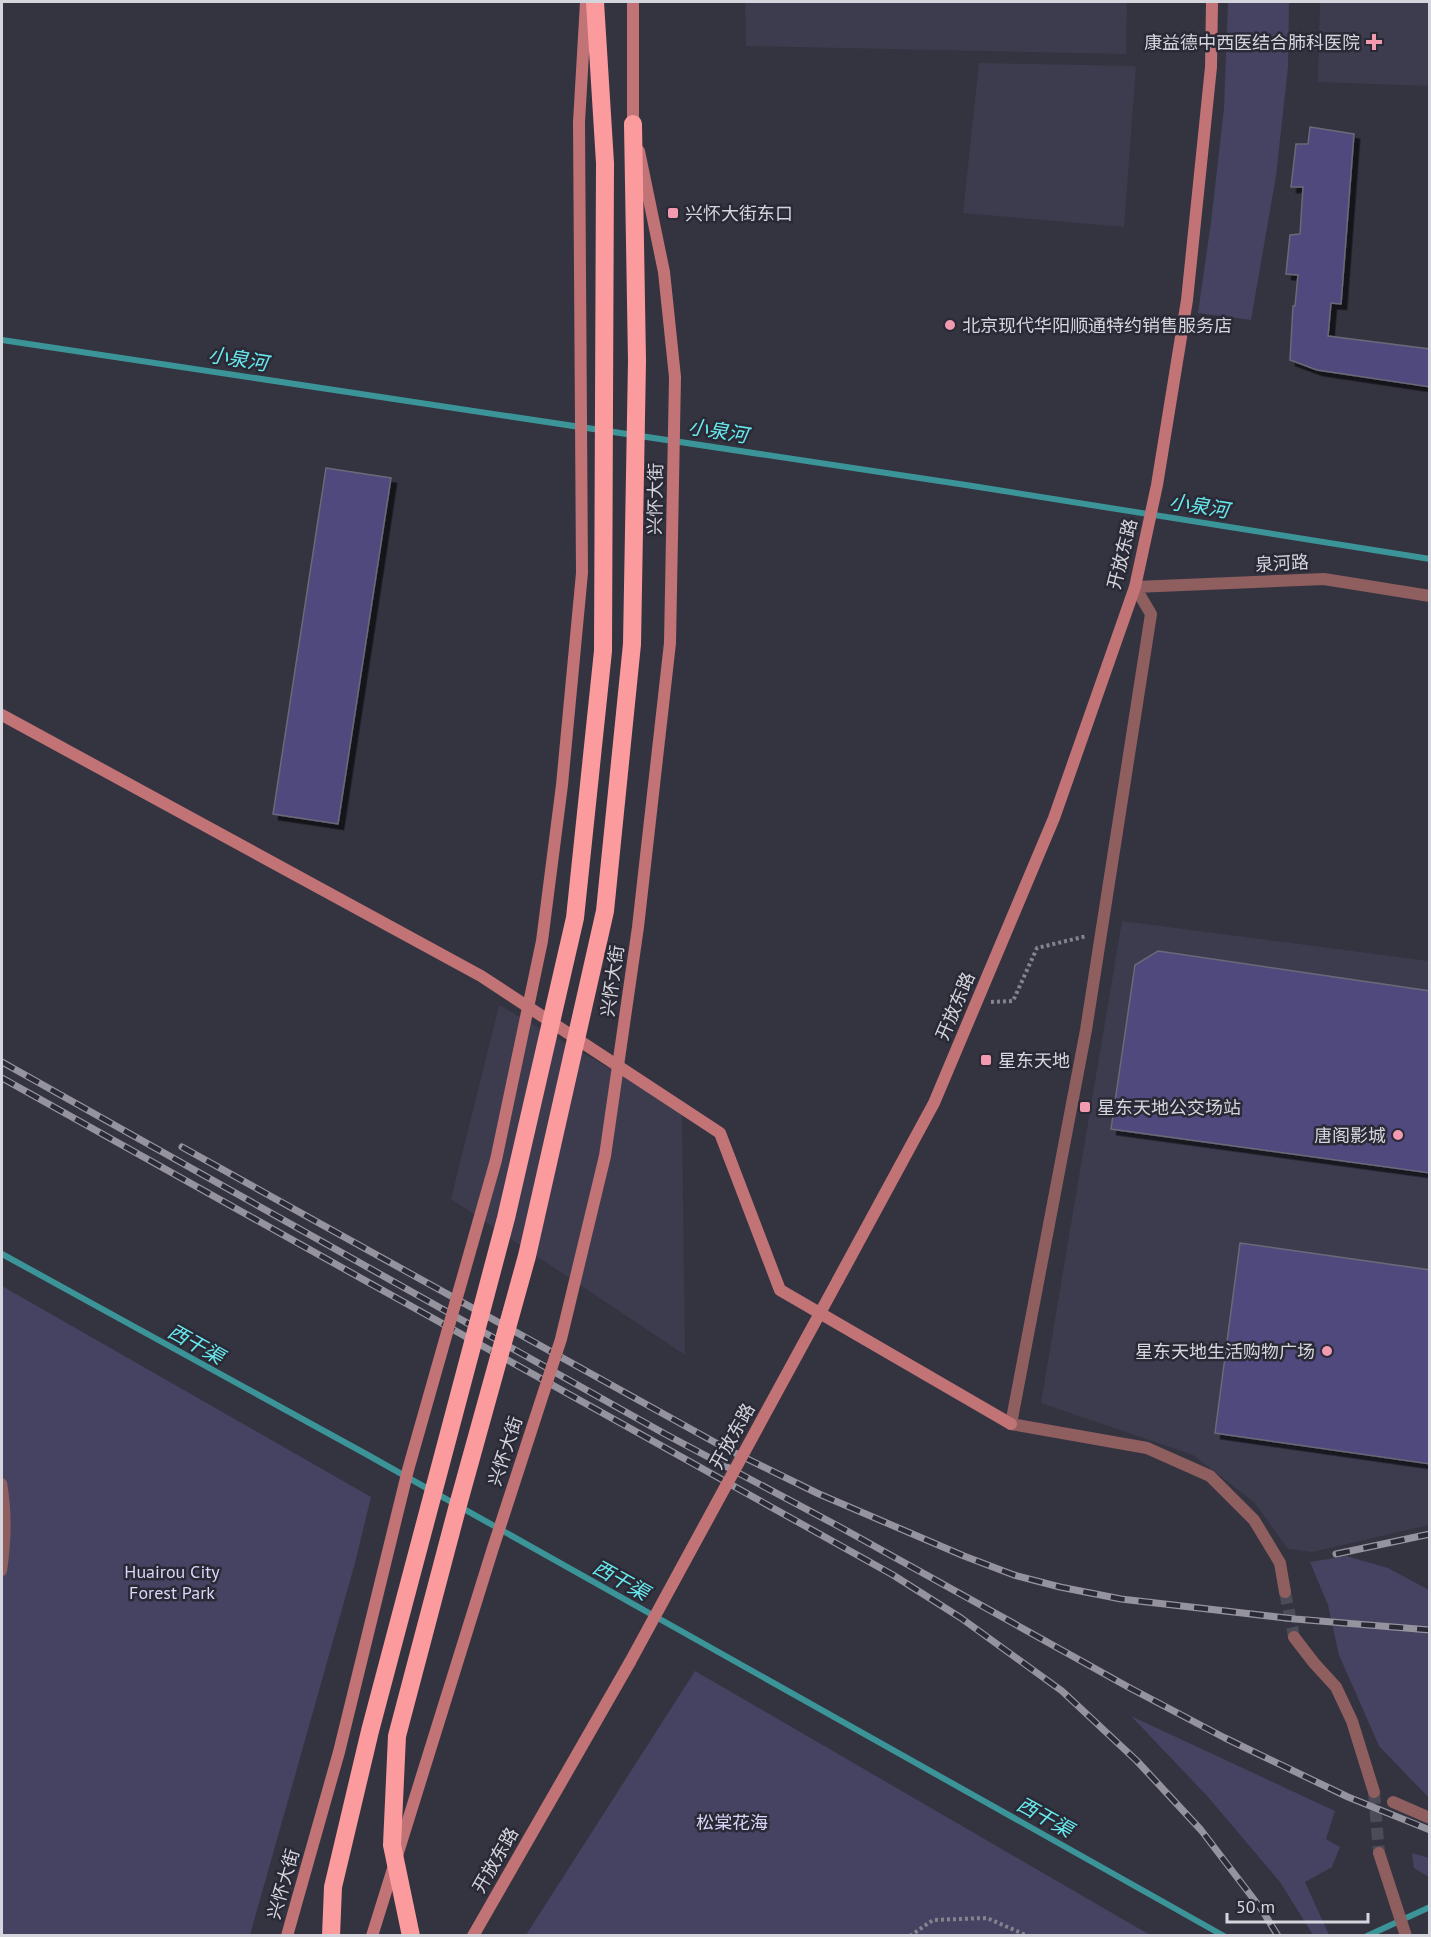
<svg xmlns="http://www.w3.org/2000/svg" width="1431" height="1937" font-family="'PT Sans','Noto Sans SC',sans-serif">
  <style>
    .built { fill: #3d3c4f }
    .green { fill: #454262 }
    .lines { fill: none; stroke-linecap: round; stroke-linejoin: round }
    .stream { stroke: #3b9598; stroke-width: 6 }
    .building { fill: #4f497d; stroke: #6a6978; stroke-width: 1.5; filter: url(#shadow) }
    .street-tunnel { stroke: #4c4b58; stroke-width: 12; stroke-dasharray: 12 6; stroke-linecap: butt }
    .path { stroke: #84838e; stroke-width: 4; stroke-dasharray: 3 3; stroke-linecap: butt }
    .lane { stroke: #8f5e5f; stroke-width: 10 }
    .street { stroke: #8f5e5f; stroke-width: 12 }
    .secondary { stroke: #c17375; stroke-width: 12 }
    .rail-casing { stroke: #94939e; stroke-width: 7 }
    .rail { stroke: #2a2936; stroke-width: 4.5; stroke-dasharray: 14; stroke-linecap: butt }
    .secondary-bridge { stroke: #c17375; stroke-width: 12 }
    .highway-bridge { stroke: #fb9b9e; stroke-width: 18 }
    .poi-dot { fill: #f29ab0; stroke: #2a2936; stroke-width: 2 }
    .labels { text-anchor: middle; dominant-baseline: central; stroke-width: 5; stroke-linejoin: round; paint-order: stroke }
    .poi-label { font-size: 18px; fill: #d5d5dd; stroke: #2a2936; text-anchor: start }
    .street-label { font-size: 18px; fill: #d5d5dd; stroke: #2a2936 }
    .park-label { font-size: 18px; fill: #d9d7f9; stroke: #2a2936 }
    .water-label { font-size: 20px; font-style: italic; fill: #67eaee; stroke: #2a2936 }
  </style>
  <defs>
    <filter id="shadow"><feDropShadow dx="5.5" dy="5.5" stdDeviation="0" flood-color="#0009"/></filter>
  </defs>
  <rect width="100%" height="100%" fill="#343340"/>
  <g class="built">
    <path d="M745,2H1127L1126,54L746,46Z"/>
    <path d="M1320,2H1429V86L1318,82Z"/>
    <path d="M979,63L1136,66L1124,227L963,213Z"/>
    <path d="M1122,921L1429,961V1525L1312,1552L1288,1549L1255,1503L1193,1455L1041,1403Z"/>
    <path d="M499,1005L682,1110L685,1355L451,1199Z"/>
  </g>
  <g class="green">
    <path d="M1228,2H1289L1288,67L1276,176L1251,320L1198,313L1211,222L1224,108Z"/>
    <path d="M2,1286L371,1497L355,1563L250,1935H2Z"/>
    <path d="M1346,1556L1388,1568L1429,1590V1798L1379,1746L1339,1655L1328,1605L1310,1562Z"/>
    <path d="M695,1671L1150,1935H526Z"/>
    <path d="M1131,1716L1335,1811L1326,1839L1340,1847L1332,1867L1305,1882L1329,1935H1313L1280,1882L1208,1797Z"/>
    <path d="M1412,1853L1429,1858V1877L1414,1868Z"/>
  </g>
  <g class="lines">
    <g class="stream">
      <path d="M2,340L966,485L1430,559"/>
      <path d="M2,1254L366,1454L1224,1936"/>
      <path d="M1367,1936L1430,1907"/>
    </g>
  </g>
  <g class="building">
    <path d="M1310,127L1354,134L1341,304L1331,303L1328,336L1430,349V387L1317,370L1290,360L1293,306H1295L1298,275L1286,274L1290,235L1300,234L1303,187H1291L1296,144H1308Z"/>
    <path d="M326,468L391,478L338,824L273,814Z"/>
    <path d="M1158,951L1430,991V1173L1111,1129L1135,965Z"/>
    <path d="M1240,1243L1430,1270V1464L1215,1433Z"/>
  </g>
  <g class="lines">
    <g class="street-tunnel">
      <path d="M1285,1592L1294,1637"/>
      <path d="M1374,1792L1379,1853"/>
    </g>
    <g class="path">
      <path d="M991,1002L1013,1001L1037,948L1087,936"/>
      <path d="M910,1936L933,1920L987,1918L1028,1936"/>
    </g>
    <path class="lane" d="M2,1483C7,1510 6,1544 2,1571"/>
    <g class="street">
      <path d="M1285,1592L1280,1563L1254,1520L1210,1476L1147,1448L1011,1424L1086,1030L1151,614L1135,587L1324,579L1430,596"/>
      <path d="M1294,1637L1314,1663L1336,1687L1352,1721L1374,1792"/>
      <path d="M1393,1802L1430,1818"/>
      <path d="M1379,1853L1406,1936"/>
    </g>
    <g class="secondary">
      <path d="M633,2V124"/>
      <path d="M579,122L586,2"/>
      <path d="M2,715L481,976L720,1133L780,1290L1011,1424"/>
      <path d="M838,1280L934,1103L1054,818L1135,587L1157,485L1187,300L1211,67L1212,2"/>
      <path d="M473,1936L630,1662"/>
    </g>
    <g class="rail-casing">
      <g id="rail">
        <path d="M2,1062L665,1434L838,1526L1130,1688L1225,1738L1348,1797L1430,1830"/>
        <path d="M2,1078L893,1575L961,1618L1062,1691L1137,1761L1201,1830L1262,1910L1278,1936"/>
        <path d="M182,1147L725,1448L819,1494L964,1556L1014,1575L1060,1587L1121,1599L1295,1619L1430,1630"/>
        <path d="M1336,1554L1430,1534"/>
      </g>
    </g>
    <use href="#rail" class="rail"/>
    <g class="secondary-bridge">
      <path d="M630,1662L838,1280"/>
      <path d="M287,1936L339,1752L408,1470L496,1160L542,941L562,785L582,573L579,122"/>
      <path d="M372,1936L492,1551L561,1339L605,1156L638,927L670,643L675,377L664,272L639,151"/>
    </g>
    <g class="highway-bridge">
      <path d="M331,1936L333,1887L370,1731L506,1218L575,918L603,651L605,163L595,2"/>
      <path d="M411,1936L392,1845L397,1736L458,1505L527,1256L605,911L632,644L637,361L633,124"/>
    </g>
  </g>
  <g class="poi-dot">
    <path d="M1371 33h6v6h6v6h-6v6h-6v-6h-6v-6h6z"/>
    <rect x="667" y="207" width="12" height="12" rx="3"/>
    <circle cx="950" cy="325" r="6"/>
    <rect x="980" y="1054" width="12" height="12" rx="3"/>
    <rect x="1079" y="1101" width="12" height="12" rx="3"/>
    <circle cx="1398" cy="1135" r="6"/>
    <circle cx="1327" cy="1351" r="6"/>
  </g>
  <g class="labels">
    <g class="poi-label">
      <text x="1360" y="42" text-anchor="end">康益德中西医结合肺科医院</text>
      <text x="685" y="213">兴怀大街东口</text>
      <text x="962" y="325">北京现代华阳顺通特约销售服务店</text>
      <text x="998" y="1060">星东天地</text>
      <text x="1097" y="1107">星东天地公交场站</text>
      <text x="1386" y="1135" text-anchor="end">唐阁影城</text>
      <text x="1315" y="1351" text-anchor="end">星东天地生活购物广场</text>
    </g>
    <g class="street-label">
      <text transform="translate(655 499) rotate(-89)">兴怀大街</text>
      <text transform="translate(1122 554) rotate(-76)">开放东路</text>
      <text transform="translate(1282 563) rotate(-3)">泉河路</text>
      <text transform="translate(612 981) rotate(-82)">兴怀大街</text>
      <text transform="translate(955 1006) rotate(-67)">开放东路</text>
      <text transform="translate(732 1436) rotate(-61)">开放东路</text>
      <text transform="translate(505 1451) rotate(-72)">兴怀大街</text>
      <text transform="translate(495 1860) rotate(-60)">开放东路</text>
      <text transform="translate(283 1884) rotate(-74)">兴怀大街</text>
    </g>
    <g class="park-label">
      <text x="172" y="1571">Huairou City<tspan x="172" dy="21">Forest Park</tspan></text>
      <text x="732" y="1822">松棠花海</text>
    </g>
    <g class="water-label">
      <text transform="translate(238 359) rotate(9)">小泉河</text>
      <text transform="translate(718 431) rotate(9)">小泉河</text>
      <text transform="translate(1199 506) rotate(9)">小泉河</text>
      <text transform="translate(196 1344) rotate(29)">西干渠</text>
      <text transform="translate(621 1580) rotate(29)">西干渠</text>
      <text transform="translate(1045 1817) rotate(29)">西干渠</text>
    </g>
  </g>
  <rect width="1431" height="1937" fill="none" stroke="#d5d5dd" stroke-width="6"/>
  <path d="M1227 1913v9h141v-9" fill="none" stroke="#d5d5dd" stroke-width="3"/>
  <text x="1236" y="1913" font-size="18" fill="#d5d5dd" stroke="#2a2936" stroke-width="4.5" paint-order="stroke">50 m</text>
</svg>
